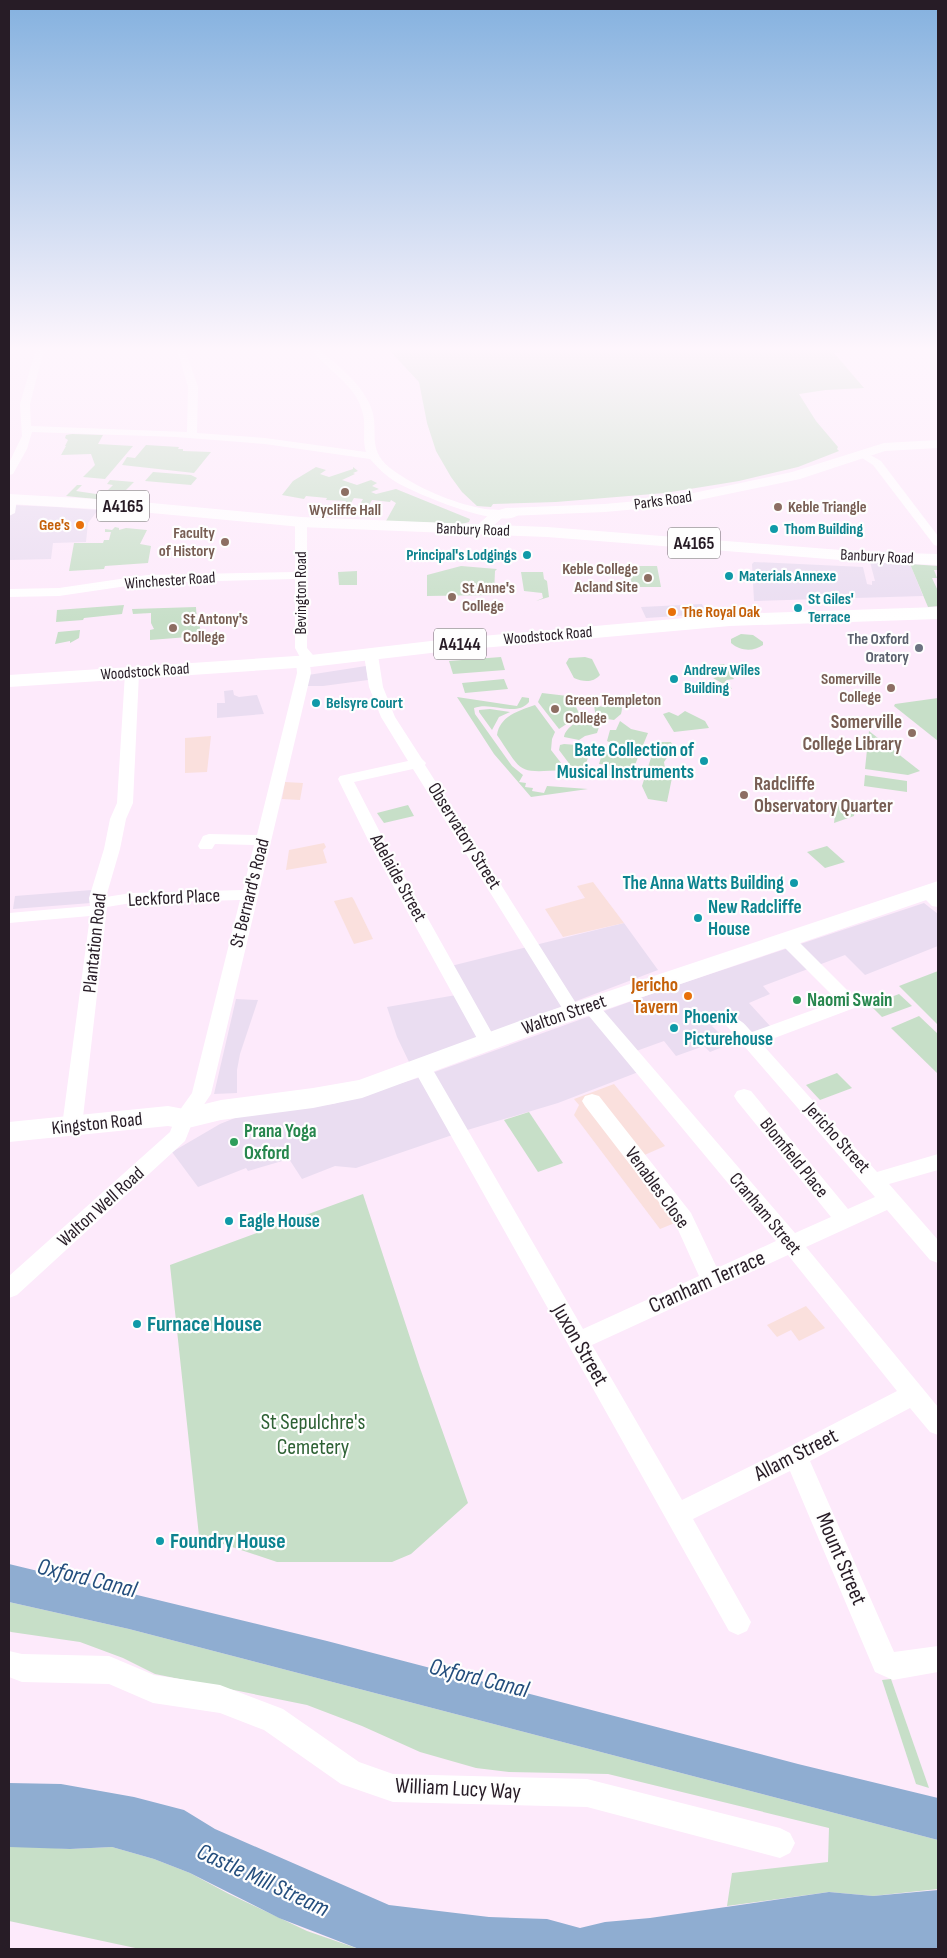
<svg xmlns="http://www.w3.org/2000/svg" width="947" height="1958" font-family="'Sofia Sans Condensed',sans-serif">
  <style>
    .commercial { fill: #eaddf1 }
    .industrial { fill: #fae0dd }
    .green { fill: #c7dfc8 }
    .water { fill: #8fadd1 }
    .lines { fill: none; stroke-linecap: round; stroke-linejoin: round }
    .street { fill: #fff; fill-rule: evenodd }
    .secondary { fill: #fff; fill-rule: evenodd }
    .primary { fill: #fff; fill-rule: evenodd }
    .education-dot { fill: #8d6e63; stroke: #fefefe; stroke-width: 2 }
    .food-dot { fill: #e8710a; stroke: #fefefe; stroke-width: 2 }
    .culture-dot { fill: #0f9aa8; stroke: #fefefe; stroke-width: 2 }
    .worship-dot { fill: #6b7280; stroke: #fefefe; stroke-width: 2 }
    .leisure-dot { fill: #2e9e5b; stroke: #fefefe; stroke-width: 2 }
    .labels { text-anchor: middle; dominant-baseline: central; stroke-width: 4.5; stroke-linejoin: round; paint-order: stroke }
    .far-street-label { font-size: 16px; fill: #271c26; stroke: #fefefe }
    .far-education-label { font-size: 16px; font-weight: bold; fill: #785e54; stroke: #fefefe; text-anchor: start }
    .far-food-label { font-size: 16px; font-weight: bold; fill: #c56008; stroke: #fefefe; text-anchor: end }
    .far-culture-label { font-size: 16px; font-weight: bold; fill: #0d838f; stroke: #fefefe; text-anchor: start }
    .far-worship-label { font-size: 16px; font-weight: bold; fill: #5b616d; stroke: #fefefe; text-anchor: end }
    .shield { fill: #fefefe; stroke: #686067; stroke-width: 1 }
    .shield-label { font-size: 18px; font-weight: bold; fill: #271c26 }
    .education-label { font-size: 19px; font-weight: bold; fill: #785e54; stroke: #fefefe; text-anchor: end }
    .culture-label { font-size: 19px; font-weight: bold; fill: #0d838f; stroke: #fefefe; text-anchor: start }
    .street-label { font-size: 19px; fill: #271c26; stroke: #fefefe }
    .food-label { font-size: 19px; font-weight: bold; fill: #c56008; stroke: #fefefe; text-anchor: end }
    .leisure-label { font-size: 19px; font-weight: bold; fill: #27864d; stroke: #fefefe; text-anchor: start }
    .near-street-label { font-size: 22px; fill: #271c26; stroke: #fefefe }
    .near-culture-label { font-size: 22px; font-weight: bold; fill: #0d838f; stroke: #fefefe; text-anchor: start }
    .near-park-label { font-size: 22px; fill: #2e6134; stroke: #fefefe }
    .near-water-label { font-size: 24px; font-style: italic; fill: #244e7d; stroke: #fefefe }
  </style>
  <rect width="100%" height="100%" fill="#fdeafb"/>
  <g class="commercial">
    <path d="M11,505L56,507L98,510L88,523L86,542L53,543L51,559L9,560V513Z"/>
    <path d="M754,562L863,567L867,584L872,585V581H875L870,562L910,564L923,596L754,601L752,564Z"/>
    <path d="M702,604L707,614L646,618L641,607Z"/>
    <path d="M366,666L368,680L323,686H306L308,675Z"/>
    <path d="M233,690L234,695L239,697L257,695L264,714L217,718V703H225L224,691Z"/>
    <path d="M92,890L91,903L13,909L15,896Z"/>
    <path d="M924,903L938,914V946L865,975L845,955L763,986L770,994L749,1003L771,1027L745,1038L729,1021L712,1026L730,1044L710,1052L704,1046L676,1056L664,1041L628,1054L641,1071L558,1103L464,1131L356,1168L335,1166L302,1179L289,1159L248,1171L246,1168L198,1187L172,1152L220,1124L240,1116L280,1109L333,1104L418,1078L668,988Z"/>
    <path d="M624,923L658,970L410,1064L397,1037L387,1007L462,994L447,967Z"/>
    <path d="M236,999L258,1000L240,1054L237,1070V1093L214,1094Z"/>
  </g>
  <g class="industrial">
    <path d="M211,736L207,772L185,773V738Z"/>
    <path d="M285,782L303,783L300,800L282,799Z"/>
    <path d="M324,843L326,847L323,850L327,863L286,870L289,850Z"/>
    <path d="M593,882L624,923L563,937L545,909L585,898L577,886Z"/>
    <path d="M352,897L354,900L373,939L354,944L334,901Z"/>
    <path d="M614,1084L665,1146L640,1157L687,1218L660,1229L574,1115L579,1105L574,1099Z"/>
    <path d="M806,1306L825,1328L799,1341L791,1330L777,1337L767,1325Z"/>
  </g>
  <g class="green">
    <path d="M388,349H838L841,352L834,353L864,388L826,390L799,394L816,421L838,447L837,449L839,451L798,467L739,481L665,493L556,502L493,504L491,507L477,506L462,492L451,477L436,451L427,423L419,382Z"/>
    <path d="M72,434L103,435L98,444L133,446L105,479L83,477L95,465L91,454L61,455L66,446H65L68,440L65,438L66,435Z"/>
    <path d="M146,445L179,447L178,449H183V451L211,452L194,473L122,465L127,457L135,458Z"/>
    <path d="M316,467L326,470L320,474L329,477L353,469V467L358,471L353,473L355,474L342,480L357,485L371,480L377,483L372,486L379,489L371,492L376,494L396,489L470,519L469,522L462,524L386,521L396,503L391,500L390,502L372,500L369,505L360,504L363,499L354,498L351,503H345L346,501L326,500L327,498L306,496L304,499L282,495L293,481Z"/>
    <path d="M153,472L191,475L197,478L191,485L145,481Z"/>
    <path d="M110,480L134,482L115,501L66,496L77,485H82L76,491L103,495L113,485L107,484Z"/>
    <path d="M115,527L119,528V530L126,528L147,530L140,544L151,546L148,563L105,566L104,569L69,571L74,543H103L104,540H109L111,532H105V529L112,530Z"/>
    <path d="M910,564L938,566V570H934L937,578H932L938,591V606L928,607Z"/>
    <path d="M461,566L497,569L495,571L494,595L427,596V575Z"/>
    <path d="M628,566H657L661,587H640L639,585H632Z"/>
    <path d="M357,571V585H339L338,572Z"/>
    <path d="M521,572H543L544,579L547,581L549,597L536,601L543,598L542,593L524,591Z"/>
    <path d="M124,605L122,614L84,618L83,620L56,622L57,610Z"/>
    <path d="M196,607C196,618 201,625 201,636L150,640V630L154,629L151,623V613L133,614L132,609Z"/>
    <path d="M80,630L79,638L70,643V641L55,644L58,632Z"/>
    <path d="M741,634L753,635L763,642V645C753,652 740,651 731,643V639Z"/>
    <path d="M501,657L505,670L453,674L449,661Z"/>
    <path d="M585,657L592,659L600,675C593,683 583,682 574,678L566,663L569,658Z"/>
    <path d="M724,664L734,679L726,680L732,689L713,678L718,677L710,666Z"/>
    <path d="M504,679L508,689L465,693L462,683Z"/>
    <path d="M542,693L576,697L574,703L580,715L559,729L538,702Z"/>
    <path d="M609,694C616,700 625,703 621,714L614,720L601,718L595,712L594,705L604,707Z"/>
    <path d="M457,697L517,706L522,697L529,698V702C515,718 492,701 474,708L475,714L512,766L523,775L519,782L526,783L525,787L533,788L532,791L544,793L547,786L588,789L531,797L494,754Z"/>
    <path d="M938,698V741L894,706L895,704Z"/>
    <path d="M535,705L555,732L552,739L551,750L565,768L563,770C516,773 523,773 497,735C500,716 518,711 535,705Z"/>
    <path d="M490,709L510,712L499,717L492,730L479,712V710Z"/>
    <path d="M685,711L705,721L709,728L674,732L663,714L669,712L678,716Z"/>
    <path d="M593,715L601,721L597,733L585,736L579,740L564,737C565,727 583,717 593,715Z"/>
    <path d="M620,721L631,729L648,733L632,772L623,776H609L605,773L608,765L599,764L603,751L609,750L611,743L607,741L610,730H616Z"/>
    <path d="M869,731L920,771L908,775L865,769Z"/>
    <path d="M656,742H671L676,753L669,755L664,762L665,768L673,773L667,802L648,799L642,786Z"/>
    <path d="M564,744L577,745L580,750L589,755L583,772L574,770L559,750L560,745Z"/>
    <path d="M865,775L907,781V792L864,786Z"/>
    <path d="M837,800L855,803L854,816L834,823Z"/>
    <path d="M408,805L414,816L384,823L377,813Z"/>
    <path d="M827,846L845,862L825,868L807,852Z"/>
    <path d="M938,971V1025L899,986Z"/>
    <path d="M899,994L912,1006L882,1017L870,1005Z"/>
    <path d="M919,1016L938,1034V1074L891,1028Z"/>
    <path d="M837,1073L852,1088L820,1100L806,1085Z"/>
    <path d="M529,1112L563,1163L538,1172L504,1120Z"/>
    <path d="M363,1194L420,1368L468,1503L411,1554L392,1562H277L199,1536L170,1265Z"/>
    <path d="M9,1602L129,1629L938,1840V1889L873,1896L829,1892L727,1906L732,1873L828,1862L829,1828L608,1774L509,1772L476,1768L420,1752L362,1726L307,1705L155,1674L123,1658L80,1642L11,1632L9,1631Z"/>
    <path d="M891,1679L929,1788L916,1784L882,1680Z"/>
    <path d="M24,1846L70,1849L112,1847L154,1859L190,1873L229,1894L307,1931L359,1949H140L9,1921V1847Z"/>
  </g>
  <g class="water">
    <path d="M9,1564L327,1641L798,1764L938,1798V1840L129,1629L9,1602Z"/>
    <path d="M9,1783L61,1784L134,1797L184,1810L215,1829L389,1905L489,1917L547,1919L580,1928L605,1922L650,1918L829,1892L873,1896L938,1890V1949H359L279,1918L190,1873L154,1859L112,1847L70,1849L9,1847Z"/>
  </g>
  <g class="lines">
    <g class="street">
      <path d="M36,349H44L30,404L31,426L187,432L188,387L177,349H185L198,387L197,433L265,438L366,452C362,439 366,427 363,414C357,385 327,370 310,349H319C337,365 360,382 370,405C381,429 365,448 390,468C417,488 452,503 485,509C494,510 511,509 518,515C502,530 414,493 396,482C386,476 378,468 370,459L265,444L176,437L32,432L27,449L13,474L9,475V463L22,436L20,404Z"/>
      <path d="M863,451L881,461L938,536V546L934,545L873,465L859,456V452Z"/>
      <path d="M12,496L17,499L15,513L9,516V497Z"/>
      <path d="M301,519L307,522V648L318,661L316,664L310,665L311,673L211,1094L193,1121L185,1141L17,1295L9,1298V1276L170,1132L177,1114L192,1093L240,900L131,903L107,907L82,1126L79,1131L72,1133L65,1131L62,1126L90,916L9,923V913L90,906L89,898L104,849L110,819L117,803L125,673L132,669L139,673L133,803L126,819L120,849L106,897L131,893L243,890L254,845L215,844L212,849H200L198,846L203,836L209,834L257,835L297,673L296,662L301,659L295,648V579L147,583L59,596L9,597V589L59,588L147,575L295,572V522Z"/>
      <path d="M371,651L378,655L383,687L395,717L422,759L426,763L425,765L579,1008L582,1012L579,1016L573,1018L567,1016L413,769L354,782L385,842L497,1042L494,1047L488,1048L482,1047L479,1042L369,842L338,779L340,776L408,761L381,717L369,687L364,655Z"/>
      <path d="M926,887L932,888L938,894V907L932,906L918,892L920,888Z"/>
      <path d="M788,935L794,937L860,1003L857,1007L761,1043L877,1172L938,1154V1170L889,1184L938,1240V1263L930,1260L887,1210L806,1247L938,1407V1435L930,1432L910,1408L810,1461L894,1652L938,1646V1672L893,1680L875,1672L790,1471L693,1519L751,1622L747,1631L738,1635L729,1631L413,1068L415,1063L422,1061L429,1063L583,1329L699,1276L675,1223L585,1106L582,1101L585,1096L592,1094L599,1096L691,1213L717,1268L776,1241L584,1010L581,1006L584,1002L590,1000L596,1002L795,1233L831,1217L737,1101L734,1096L737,1091L744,1089L751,1091L848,1209L875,1197L725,1024L728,1020C740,1016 744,1024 752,1032L838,1001L782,945L780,941L782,937ZM788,1255L897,1391L787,1448L682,1500L592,1345Z"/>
      <path d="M9,1651L22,1654L109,1656L154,1675L220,1685L283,1709L359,1762L393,1774L587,1779L780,1828L790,1833L795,1843L790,1853L780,1858L587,1807L393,1802L341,1784L264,1730L220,1713L153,1703L109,1684L22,1682L9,1677Z"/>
    </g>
    <g class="secondary">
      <path d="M938,440V448L885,451L800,479L670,506L605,512L508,516L502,518L485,533H475L472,530L492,512L506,508L605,504L670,498L792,472L884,443Z"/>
      <path d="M938,881V896L543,1031L362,1098L313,1108L221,1120L184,1129L168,1126L9,1142V1122L168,1106L184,1109L221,1100L313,1088L359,1080L525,1019Z"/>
    </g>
    <g class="primary">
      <path d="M9,494L130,501L301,517L547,527L866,552L938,554V565L866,562L547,537L301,527L130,511L9,504Z"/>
      <path d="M938,607V619L730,626L448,651L311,667L9,687V675L311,655L448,639L730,614Z"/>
    </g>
  </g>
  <linearGradient id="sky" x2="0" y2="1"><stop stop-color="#84b1df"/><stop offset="0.56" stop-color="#fef6fd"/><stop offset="1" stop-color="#fef6fd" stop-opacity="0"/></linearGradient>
  <rect width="947" height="623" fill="url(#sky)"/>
  <g class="education-dot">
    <circle cx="345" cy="492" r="5"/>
    <circle cx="778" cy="507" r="5"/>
    <circle cx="225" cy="542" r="5"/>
    <circle cx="648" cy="578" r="5"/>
    <circle cx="452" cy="597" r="5"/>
    <circle cx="173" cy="628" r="5"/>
    <circle cx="891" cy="688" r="5"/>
    <circle cx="555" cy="709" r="5"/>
    <circle cx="912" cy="733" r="5"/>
    <circle cx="744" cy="795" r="5"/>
  </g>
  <g class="food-dot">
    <circle cx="80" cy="525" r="5"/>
    <circle cx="672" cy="612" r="5"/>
    <circle cx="688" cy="996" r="5"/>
  </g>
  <g class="culture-dot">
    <circle cx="774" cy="529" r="5"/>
    <circle cx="527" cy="555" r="5"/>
    <circle cx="729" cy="576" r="5"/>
    <circle cx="798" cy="608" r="5"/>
    <circle cx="674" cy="679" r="5"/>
    <circle cx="316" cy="703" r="5"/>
    <circle cx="704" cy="761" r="5"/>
    <circle cx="794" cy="883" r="5"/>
    <circle cx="698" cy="918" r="5"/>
    <circle cx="674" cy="1028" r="5"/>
    <circle cx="229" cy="1221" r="5"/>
    <circle cx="137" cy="1324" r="5"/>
    <circle cx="160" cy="1541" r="5"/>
  </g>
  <circle class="worship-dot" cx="919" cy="648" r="5"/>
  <g class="leisure-dot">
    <circle cx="797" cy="1000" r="5"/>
    <circle cx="234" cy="1142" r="5"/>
  </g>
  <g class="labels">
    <g class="far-street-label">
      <text transform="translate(663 501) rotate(-8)">Parks Road</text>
      <text transform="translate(473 530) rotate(2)">Banbury Road</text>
      <text transform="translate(877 557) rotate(3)">Banbury Road</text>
      <text transform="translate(170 581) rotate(-4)">Winchester Road</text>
      <text transform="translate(301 593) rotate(-90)">Bevington Road</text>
      <text transform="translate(548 636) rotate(-5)">Woodstock Road</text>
      <text transform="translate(145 672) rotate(-4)">Woodstock Road</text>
    </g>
    <g class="far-education-label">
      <text x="788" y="507">Keble Triangle</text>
      <text x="345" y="510" text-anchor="middle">Wycliffe Hall</text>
      <text x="215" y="533" text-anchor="end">Faculty<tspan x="215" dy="18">of History</tspan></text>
      <text x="638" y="569" text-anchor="end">Keble College<tspan x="638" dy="18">Acland Site</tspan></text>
      <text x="462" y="588">St Anne's<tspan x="462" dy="18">College</tspan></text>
      <text x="183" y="619">St Antony's<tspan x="183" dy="18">College</tspan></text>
      <text x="881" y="679" text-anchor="end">Somerville<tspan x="881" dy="18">College</tspan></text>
      <text x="565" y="700">Green Templeton<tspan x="565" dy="18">College</tspan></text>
    </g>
    <g class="far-food-label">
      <text x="70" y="525">Gee's</text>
      <text x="682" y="612" text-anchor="start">The Royal Oak</text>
    </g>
    <g class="far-culture-label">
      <text x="784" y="529">Thom Building</text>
      <text x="517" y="555" text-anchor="end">Principal's Lodgings</text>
      <text x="739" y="576">Materials Annexe</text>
      <text x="808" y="599">St Giles'<tspan x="808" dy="18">Terrace</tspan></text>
      <text x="684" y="670">Andrew Wiles<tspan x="684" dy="18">Building</tspan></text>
      <text x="326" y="703">Belsyre Court</text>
    </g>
    <g class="far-worship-label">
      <text x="909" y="639">The Oxford<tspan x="909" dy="18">Oratory</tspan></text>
    </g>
    <g class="shield">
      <rect x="97" y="490.5" width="52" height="31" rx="4"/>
      <rect x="668" y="527.5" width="52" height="31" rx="4"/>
      <rect x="434" y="628.5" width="52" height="31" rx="4"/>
    </g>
    <g class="shield-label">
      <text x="123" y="506">A4165</text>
      <text x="694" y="543">A4165</text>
      <text x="460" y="644">A4144</text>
    </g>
    <g class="education-label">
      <text x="902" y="722">Somerville<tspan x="902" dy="22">College Library</tspan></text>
      <text x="754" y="784" text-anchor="start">Radcliffe<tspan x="754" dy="22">Observatory Quarter</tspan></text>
    </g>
    <g class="culture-label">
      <text x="694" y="750" text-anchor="end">Bate Collection of<tspan x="694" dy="22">Musical Instruments</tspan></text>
      <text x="784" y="883" text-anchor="end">The Anna Watts Building</text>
      <text x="708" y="907">New Radcliffe<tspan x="708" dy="22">House</tspan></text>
      <text x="684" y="1017">Phoenix<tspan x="684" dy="22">Picturehouse</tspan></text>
      <text x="239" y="1221">Eagle House</text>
    </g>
    <g class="street-label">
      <text transform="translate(464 836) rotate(58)">Observatory Street</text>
      <text transform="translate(398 878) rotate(61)">Adelaide Street</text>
      <text transform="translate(250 893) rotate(-76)">St Bernard's Road</text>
      <text transform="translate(174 898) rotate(-3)">Leckford Place</text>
      <text transform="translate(95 943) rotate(-84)">Plantation Road</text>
      <text transform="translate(564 1015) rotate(-19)">Walton Street</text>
      <text transform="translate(97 1124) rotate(-6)">Kingston Road</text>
      <text transform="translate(837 1138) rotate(48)">Jericho Street</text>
      <text transform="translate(794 1158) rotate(51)">Blomfield Place</text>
      <text transform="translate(657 1188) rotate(54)">Venables Close</text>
      <text transform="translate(101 1207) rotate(-42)">Walton Well Road</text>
      <text transform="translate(765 1214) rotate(50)">Cranham Street</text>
    </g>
    <g class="food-label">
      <text x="678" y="985">Jericho<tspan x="678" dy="22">Tavern</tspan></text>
    </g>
    <g class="leisure-label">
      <text x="807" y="1000">Naomi Swain</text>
      <text x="244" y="1131">Prana Yoga<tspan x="244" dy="22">Oxford</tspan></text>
    </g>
    <g class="near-street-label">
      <text transform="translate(707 1282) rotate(-24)">Cranham Terrace</text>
      <text transform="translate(580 1345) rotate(60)">Juxon Street</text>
      <text transform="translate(796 1455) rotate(-27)">Allam Street</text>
      <text transform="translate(841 1559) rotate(67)">Mount Street</text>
      <text transform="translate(458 1789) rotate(3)">William Lucy Way</text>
    </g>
    <g class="near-culture-label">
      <text x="147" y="1324">Furnace House</text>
      <text x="170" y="1541">Foundry House</text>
    </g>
    <g class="near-park-label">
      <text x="313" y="1422">St Sepulchre's<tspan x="313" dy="25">Cemetery</tspan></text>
    </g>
    <g class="near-water-label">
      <text transform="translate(87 1578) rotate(14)">Oxford Canal</text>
      <text transform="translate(479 1678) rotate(14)">Oxford Canal</text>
      <text transform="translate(263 1880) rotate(25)">Castle Mill Stream</text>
    </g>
  </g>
  <rect width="947" height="1958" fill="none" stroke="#271c26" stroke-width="20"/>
</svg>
